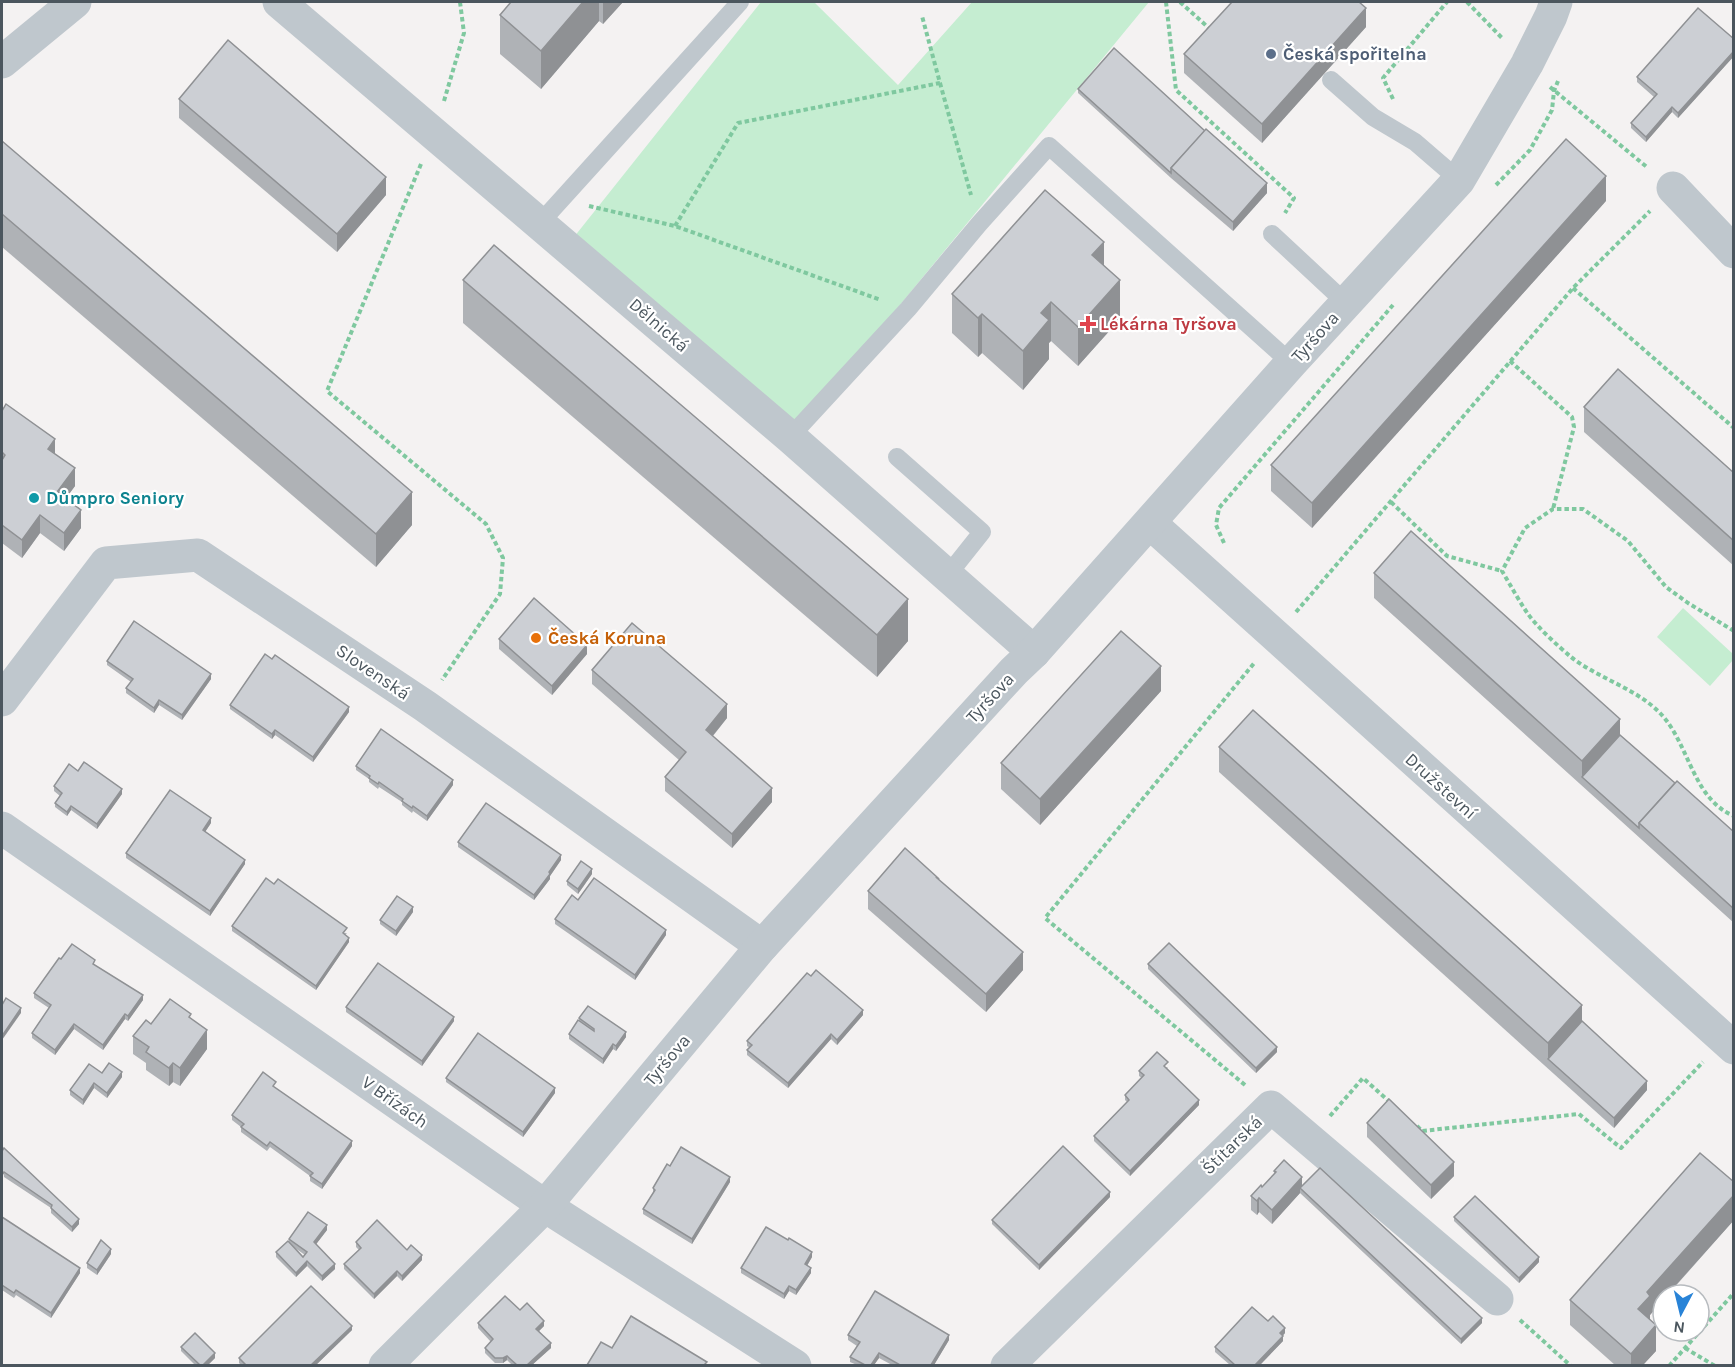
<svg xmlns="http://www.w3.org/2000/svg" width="1735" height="1367" font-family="Karla,sans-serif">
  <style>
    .green { fill: #c5edd1 }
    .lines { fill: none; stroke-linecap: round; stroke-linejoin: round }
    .path { stroke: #7fc89f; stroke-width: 4; stroke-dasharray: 4.5 3; stroke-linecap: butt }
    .service { stroke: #bfc7cd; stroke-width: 18 }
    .minor { stroke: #bfc7cd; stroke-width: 33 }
    .wall { fill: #afb2b6; fill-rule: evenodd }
    .shaded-wall { fill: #8f9194 }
    .building { fill: #cccfd4; stroke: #8f9194; stroke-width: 1.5 }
    .service-dot { fill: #5c6f8a; stroke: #fff; stroke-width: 2 }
    .health-dot { fill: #e0444e; stroke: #fff; stroke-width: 2 }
    .culture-dot { fill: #0f9aa8; stroke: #fff; stroke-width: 2 }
    .food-dot { fill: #e8710a; stroke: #fff; stroke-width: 2 }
    .labels { text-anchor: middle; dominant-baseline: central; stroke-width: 4.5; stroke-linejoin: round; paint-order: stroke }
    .service-label { font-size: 18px; font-weight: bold; fill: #4e5e75; stroke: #fff; text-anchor: start }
    .health-label { font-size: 18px; font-weight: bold; fill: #be3a42; stroke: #fff; text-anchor: start }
    .street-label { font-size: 18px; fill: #4b565e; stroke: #fff }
    .culture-label { font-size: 18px; font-weight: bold; fill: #0d838f; stroke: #fff; text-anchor: start }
    .food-label { font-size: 18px; font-weight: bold; fill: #c56008; stroke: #fff; text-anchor: start }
  </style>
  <rect width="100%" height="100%" fill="#f4f2f2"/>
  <g class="green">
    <path d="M761,2H814L898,85L972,2H1149L798,429L574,237Z"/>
    <path d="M1683,608L1733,654V660L1710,686L1657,637Z"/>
  </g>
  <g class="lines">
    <g class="path">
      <path d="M1166,2L1176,90L1294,198L1285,213"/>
      <path d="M1180,2L1211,30"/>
      <path d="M1467,2L1502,38"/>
      <path d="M940,83L971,195"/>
      <path d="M1550,87L1648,168"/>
      <path d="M1393,99L1383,78L1447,2"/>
      <path d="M444,101L464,33L460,2"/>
      <path d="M421,164L327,391L486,524L503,558L500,594L442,680"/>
      <path d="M1496,185L1530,150L1552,110L1554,91L1558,81"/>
      <path d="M589,206L675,226L881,300"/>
      <path d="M675,226L738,123L940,83L922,16"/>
      <path d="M1573,288L1734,428"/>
      <path d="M1510,361L1572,417L1574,427L1553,509"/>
      <path d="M1391,502L1447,556L1502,571"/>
      <path d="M1224,543L1216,525L1219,508L1393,305"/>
      <path d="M1296,612L1573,288L1650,211"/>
      <path d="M1734,631L1688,603L1666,587L1628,541L1583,509H1553L1525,528L1502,571C1511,586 1519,601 1528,614C1538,628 1558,646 1571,657C1600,680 1643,690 1666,720C1690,751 1695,800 1734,816"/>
      <path d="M1245,1085L1045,918L1255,662"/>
      <path d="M1330,1116L1363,1078L1391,1103"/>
      <path d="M1417,1126L1422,1131L1579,1114L1621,1148L1703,1062"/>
      <path d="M1520,1320L1571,1366"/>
      <path d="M1685,1348L1715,1366"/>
      <path d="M1669,1366L1734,1293"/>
    </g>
    <g class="service">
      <path d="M1331,80L1373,117L1415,142L1459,180"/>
      <path d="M540,223L740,2"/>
      <path d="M1272,234L1346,303"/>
      <path d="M790,437L908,309L979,224L1049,146L1291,363"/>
      <path d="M897,457L982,532L947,576"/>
    </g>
    <g class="minor">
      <path d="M279,2L790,437L1034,652"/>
      <path d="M2,62L75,2"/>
      <path d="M1673,188L1734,252"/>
      <path d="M1150,523L1734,1048"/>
      <path d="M2,700L106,563L198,555L425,706L762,946"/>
      <path d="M2,828L545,1206L795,1366"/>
      <path d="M385,1366L545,1206L762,946L1014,671L1034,652L1291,363L1459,180L1527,64L1551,16L1556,2"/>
      <path d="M1007,1366L1271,1107L1497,1299"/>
    </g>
  </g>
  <g class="wall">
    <path d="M511,2H623L603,24L599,21L541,89L500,54V15Z"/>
    <path d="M1366,27L1262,143L1184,73V54Z"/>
    <path d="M1734,39V56L1678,118L1672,112L1646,142L1631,128V123L1654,97L1637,82V77Z"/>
    <path d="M1078,89L1205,131L1267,193L1233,231L1171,178L1078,93Z"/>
    <path d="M179,99L386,195L337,252L179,118Z"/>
    <path d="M2,141L412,525L376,567L2,247Z"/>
    <path d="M1606,201L1312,528L1271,491V465Z"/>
    <path d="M1104,266L1120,319L1078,366L1051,341L1049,343V359L1023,390L982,353L978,357L952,333V294Z"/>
    <path d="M463,280L908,641L877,677L463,323Z"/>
    <path d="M1584,407L1734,473V566L1584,432Z"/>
    <path d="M2,411L55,454L75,486L66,498L81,528L64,551L40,533L22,558L2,543Z"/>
    <path d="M1374,573L1620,735L1675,783L1734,832V923L1374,598Z"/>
    <path d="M499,639L587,654L552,695L499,649Z"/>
    <path d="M107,661L211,679L182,720L159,705L154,713L126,693V688L131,682L107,665Z"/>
    <path d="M592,670L727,718L713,736L772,802L732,848L665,791V777L679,760L592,684Z"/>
    <path d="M1161,691L1040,825L1001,789V763Z"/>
    <path d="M230,705L349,712L313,762L275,735L272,739L230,709Z"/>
    <path d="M1219,747L1582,1021L1647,1090L1614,1128L1219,772Z"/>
    <path d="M356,766L453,785L427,821L413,811L412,813L402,805V802L379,787L378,789L369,782V779L356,770Z"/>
    <path d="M78,771L122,794L97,829L71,810L67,816L55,807V803L60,796L54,791V786Z"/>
    <path d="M211,823L205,832L245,864L210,916L126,858V853Z"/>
    <path d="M458,842L561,860L550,876V879L534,900L458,847Z"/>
    <path d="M592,874L578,894L567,885V881Z"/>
    <path d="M938,879L1023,970L986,1012L868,909V891Z"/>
    <path d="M578,900L666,935L635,980L555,924V919Z"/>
    <path d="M413,912L396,936L380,924V920Z"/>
    <path d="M232,926L347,933L345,935L349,942L316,990L232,931Z"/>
    <path d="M61,959L95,965L143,1000L128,1021L125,1019L103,1050L74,1029L55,1055L32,1038V1033L49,1008L34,998V993Z"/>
    <path d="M1148,964L1277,1052L1256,1073L1148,969Z"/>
    <path d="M811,976L863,1015L837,1045L831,1039L788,1088L747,1055V1050L750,1048L747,1046V1041Z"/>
    <path d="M346,1007L454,1021L422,1066L346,1012Z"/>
    <path d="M579,1018L626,1037L616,1051L613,1049L603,1064L569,1039V1034L579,1021Z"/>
    <path d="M191,1019L207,1049L180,1086L173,1082L169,1086L146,1070V1063L133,1054V1036L151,1024Z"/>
    <path d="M1168,1067L1167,1068L1199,1105L1130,1176L1094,1141V1136L1127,1102L1125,1100V1095L1142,1078L1139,1076V1071Z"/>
    <path d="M102,1073L122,1077L107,1098L94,1088L83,1105L70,1095V1090Z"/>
    <path d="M446,1078L555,1093L523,1137L446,1082Z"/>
    <path d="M276,1087V1088L352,1146L322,1189L310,1181V1176L270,1147L267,1151L241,1132V1127L232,1120V1115Z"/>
    <path d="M1367,1123L1454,1176L1431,1199L1367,1137Z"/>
    <path d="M2,1151L79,1224L72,1232L51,1213V1208L4,1177Z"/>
    <path d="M1274,1171L1302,1186L1482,1323L1461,1344L1300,1193L1272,1224L1259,1212L1257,1215L1251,1210V1196L1262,1187L1274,1175Z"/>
    <path d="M730,1182L692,1244L643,1214V1209L653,1193V1188Z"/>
    <path d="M1734,1182V1220L1650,1315V1320L1656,1351L1643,1365H1615L1570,1325V1300Z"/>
    <path d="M1110,1197L1039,1270L992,1224V1220Z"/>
    <path d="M2,1217L80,1273L51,1318L16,1295L14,1298L2,1290Z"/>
    <path d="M1454,1217L1539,1262L1519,1283L1454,1221Z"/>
    <path d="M327,1230L316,1244L335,1269L322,1281L307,1266L296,1277L276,1257V1252L289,1243V1239ZM292,1246L305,1255L303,1257Z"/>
    <path d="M356,1242L407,1250L422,1260L402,1281L397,1276L374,1299L344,1269V1264L359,1250L356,1247Z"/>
    <path d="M111,1254L97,1275L87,1268V1263Z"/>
    <path d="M812,1257L807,1266L811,1273L796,1295L789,1291L784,1299L741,1273V1268Z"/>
    <path d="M520,1310L544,1326L539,1331L551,1348L532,1365H512L507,1360L503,1363H495L485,1353V1348L491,1342L478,1328V1323Z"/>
    <path d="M1268,1321L1285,1333L1283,1336V1341L1260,1365H1230L1215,1352V1347Z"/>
    <path d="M352,1330L316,1365H241L239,1363V1358Z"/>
    <path d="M848,1335L949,1340L934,1365H892L879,1358L874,1365H857L850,1362V1357L857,1346L848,1340Z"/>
    <path d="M181,1347L215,1358L208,1365H195L181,1351Z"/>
  </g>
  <g class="shaded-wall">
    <path d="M583,2H599V21L541,89V51Z"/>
    <path d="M603,2H623L603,24Z"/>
    <path d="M1366,8V27L1262,143V124Z"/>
    <path d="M1734,51V56L1678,118V113Z"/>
    <path d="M1672,107V112L1646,142V137Z"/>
    <path d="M1606,176V201L1312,528V503Z"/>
    <path d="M386,177V195L337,252V234Z"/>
    <path d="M1267,183V193L1233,231V222Z"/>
    <path d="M1104,242V281L1092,255Z"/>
    <path d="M1120,280V319L1078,366V327Z"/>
    <path d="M1051,302V341L1049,343V359L1023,390V351L1041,313Z"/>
    <path d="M982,314V353L978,357V318Z"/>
    <path d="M55,439V457L48,449Z"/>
    <path d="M75,468V486L57,510V492Z"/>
    <path d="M412,492V525L376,567V534Z"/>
    <path d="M81,510V528L64,551V533Z"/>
    <path d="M40,515V533L22,558V540Z"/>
    <path d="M908,599V641L877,677V635Z"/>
    <path d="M587,645V654L552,695V686Z"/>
    <path d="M1161,666V691L1040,825V799Z"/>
    <path d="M211,674V679L182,720V715Z"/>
    <path d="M159,700V705L154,713V708Z"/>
    <path d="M727,704V718L706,744V730Z"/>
    <path d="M349,707V712L313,762V757Z"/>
    <path d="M1620,719V744L1582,777V761Z"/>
    <path d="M275,730V735L272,739V734Z"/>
    <path d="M453,780V785L427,821V816Z"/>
    <path d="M772,788V802L732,848V834Z"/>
    <path d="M122,789V794L97,829V824Z"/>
    <path d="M71,806V810L67,816V812Z"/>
    <path d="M211,818V823L203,835V830Z"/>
    <path d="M561,855V860L550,876V879L534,900V895Z"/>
    <path d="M245,860V864L210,916V911Z"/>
    <path d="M592,869V874L578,894V889Z"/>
    <path d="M413,907V912L396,936V931Z"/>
    <path d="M666,930V935L635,980V975Z"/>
    <path d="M349,938V942L316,990V986Z"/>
    <path d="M1023,952V970L986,1012V994Z"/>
    <path d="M143,995V1000L128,1021V1016Z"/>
    <path d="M1582,1005V1031L1548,1059V1043Z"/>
    <path d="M21,1008V1013L2,1040V1036Z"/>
    <path d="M863,1010V1015L837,1045V1040Z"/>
    <path d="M125,1014V1019L103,1050V1045Z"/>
    <path d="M454,1017V1021L422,1066V1061Z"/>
    <path d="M74,1024V1029L55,1055V1050Z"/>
    <path d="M207,1030V1049L180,1086V1068Z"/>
    <path d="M626,1032V1037L616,1051V1046Z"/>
    <path d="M831,1034V1039L788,1088V1083Z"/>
    <path d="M613,1044V1049L603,1064V1059Z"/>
    <path d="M1277,1047V1052L1256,1073V1068Z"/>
    <path d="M173,1063V1082L169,1086V1068Z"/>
    <path d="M122,1072V1077L107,1098V1093Z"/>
    <path d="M1647,1081V1090L1614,1128V1118Z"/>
    <path d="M94,1083V1088L83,1105V1100Z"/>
    <path d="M555,1088V1093L523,1137V1132Z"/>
    <path d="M1199,1100V1105L1130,1176V1171Z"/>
    <path d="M352,1141V1146L322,1189V1184Z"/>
    <path d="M1454,1162V1176L1431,1199V1185Z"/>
    <path d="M730,1177V1182L692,1244V1239Z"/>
    <path d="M1302,1177V1190L1300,1188V1193L1272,1224V1210Z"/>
    <path d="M1110,1192V1197L1039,1270V1265Z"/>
    <path d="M1734,1195V1220L1667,1295H1663V1300L1650,1315V1322L1638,1309L1647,1292Z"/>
    <path d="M1259,1198V1212L1257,1215V1201Z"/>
    <path d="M79,1219V1224L72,1232V1227Z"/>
    <path d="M327,1225V1230L314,1247V1242Z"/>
    <path d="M111,1249V1254L97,1275V1270Z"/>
    <path d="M812,1252V1257L805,1269V1264Z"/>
    <path d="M422,1255V1260L402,1281V1276Z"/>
    <path d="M1539,1257V1262L1519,1283V1278Z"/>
    <path d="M307,1261V1266L296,1277V1273Z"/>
    <path d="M335,1264V1269L322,1281V1276Z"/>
    <path d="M80,1268V1273L51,1318V1313Z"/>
    <path d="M811,1268V1273L796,1295V1290Z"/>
    <path d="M397,1271V1276L374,1299V1294Z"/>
    <path d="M789,1286V1291L784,1299V1294Z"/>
    <path d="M1482,1318V1323L1461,1344V1339Z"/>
    <path d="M544,1321V1326L536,1334V1329Z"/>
    <path d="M1656,1325V1351L1643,1365H1631V1354Z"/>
    <path d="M352,1326V1330L316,1365H311Z"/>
    <path d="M1285,1328V1333L1280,1338V1333Z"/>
    <path d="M949,1335V1340L934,1365H931Z"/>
    <path d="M1283,1336V1341L1260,1365H1255Z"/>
    <path d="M551,1343V1348L532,1365H527Z"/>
    <path d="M215,1353V1358L208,1365H203Z"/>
    <path d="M879,1353V1358L874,1365H871Z"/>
    <path d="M507,1356V1360L503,1363V1358Z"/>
  </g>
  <g class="building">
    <path d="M511,2H583L541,51L500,15Z"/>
    <path d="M1232,2H1359L1366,8L1262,124L1184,54Z"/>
    <path d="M1698,8L1734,39V51L1678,113L1672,107L1646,137L1631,123L1657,94L1637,77Z"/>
    <path d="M228,40L386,177L337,234L179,99Z"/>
    <path d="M1114,48L1205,131L1171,168V173L1078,89Z"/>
    <path d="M1206,129L1267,183L1233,222L1171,168Z"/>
    <path d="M1566,139L1606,176L1312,503L1271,465Z"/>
    <path d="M2,141L412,492L376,534L2,214Z"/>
    <path d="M1045,190L1104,242L1092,255L1120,280L1078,327L1051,302L1041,313L1049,320L1023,351L982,314L978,318L952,294Z"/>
    <path d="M494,245L908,599L877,635L463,280Z"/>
    <path d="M1618,369L1734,473V541L1584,407Z"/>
    <path d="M6,404L55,439L48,449L75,468L57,492L81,510L64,533L40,515L22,540L2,525V460L5,455L2,452V411Z"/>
    <path d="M1411,531L1620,719L1582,761L1374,573Z"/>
    <path d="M534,598L587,645L552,686L499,639Z"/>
    <path d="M134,621L211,674L182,715L159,700L154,708L126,688L133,679L107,661Z"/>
    <path d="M632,623L727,704L706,730L772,788L732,834L665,777L686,752L592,670Z"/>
    <path d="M1121,631L1161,666L1040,799L1001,763Z"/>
    <path d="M265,654L272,659L275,655L349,707L313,757L275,730L272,734L230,705Z"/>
    <path d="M1253,710L1582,1005L1548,1043L1219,747Z"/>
    <path d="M381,729L453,780L427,816L413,806L412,808L402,801L403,799L379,782L378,784L369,778L370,776L356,766Z"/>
    <path d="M1620,735L1675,783L1639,823V828L1582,777Z"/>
    <path d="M84,762L122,789L97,824L71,806L67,812L55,803L62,793L54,786L69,764L78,771Z"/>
    <path d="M1677,781L1734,832V909L1639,823Z"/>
    <path d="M170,790L211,818L203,830L245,860L210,911L126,853Z"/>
    <path d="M486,803L561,855L549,872L550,874L534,895L458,842Z"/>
    <path d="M905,848L938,878H937L1023,952L986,994L868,891Z"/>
    <path d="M581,861L592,869L578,889L567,881Z"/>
    <path d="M266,878L274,884L278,879L347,928L343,933L349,938L316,986L232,926Z"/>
    <path d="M594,878L666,930L635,975L555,919L572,895L578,900Z"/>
    <path d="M397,896L413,907L396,931L380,920Z"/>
    <path d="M1169,943L1277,1047L1256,1068L1148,964Z"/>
    <path d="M72,944L95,960L93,964L143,995L128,1016L125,1014L103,1045L74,1024L55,1050L32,1033L51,1005L34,993L59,958L61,959Z"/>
    <path d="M378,963L454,1017L422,1061L346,1007Z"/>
    <path d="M816,970L863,1010L837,1040L831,1034L788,1083L747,1050L752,1045L747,1041L807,973L811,976Z"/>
    <path d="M6,998L21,1008L2,1036V1005Z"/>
    <path d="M170,999L191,1014L189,1017L207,1030L180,1068L173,1063L169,1068L146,1052L149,1047L133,1036L146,1020L151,1024Z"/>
    <path d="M588,1006L626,1032L616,1046L613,1044L603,1059L569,1034L578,1020L594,1031V1029L579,1018Z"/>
    <path d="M1582,1021L1647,1081L1614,1118L1548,1059Z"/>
    <path d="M478,1033L555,1088L523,1132L446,1078Z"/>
    <path d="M1157,1052L1168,1062L1164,1066L1199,1100L1130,1171L1094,1136L1129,1100L1125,1095L1144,1075L1139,1071Z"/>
    <path d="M109,1063L122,1072L107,1093L94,1083L83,1100L70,1090L89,1064L102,1073Z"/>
    <path d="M263,1072L276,1082L273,1086L352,1141L322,1184L310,1176L313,1173L270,1142L267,1146L241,1127L244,1124L232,1115Z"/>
    <path d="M1389,1099L1454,1162L1431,1185L1367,1123Z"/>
    <path d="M1063,1146L1110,1192L1039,1265L992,1220Z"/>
    <path d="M681,1147L730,1177L692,1239L643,1209L655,1190L653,1188L667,1164L670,1166Z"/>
    <path d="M4,1148L79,1219L72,1227L51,1208L52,1205L4,1172L2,1175V1151Z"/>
    <path d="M1700,1153L1734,1182V1195L1647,1292L1650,1296L1638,1309L1656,1325L1631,1354L1570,1300Z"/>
    <path d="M1284,1160L1302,1177L1272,1210L1259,1198L1257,1201L1251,1196L1261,1185L1262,1187L1276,1172L1274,1171Z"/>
    <path d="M1320,1168L1482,1318L1461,1339L1300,1188Z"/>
    <path d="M1475,1196L1539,1257L1519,1278L1454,1217Z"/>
    <path d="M308,1212L327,1225L314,1242L335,1264L322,1276L307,1261L296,1273L276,1252L288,1241L303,1257L307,1252L289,1239Z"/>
    <path d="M2,1217L80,1268L51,1313L16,1290L14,1293L2,1285Z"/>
    <path d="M377,1220L407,1250L411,1245L422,1255L402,1276L397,1271L374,1294L344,1264L361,1248L356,1242Z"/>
    <path d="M766,1227L788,1240L789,1238L812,1252L805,1264L811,1268L796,1290L789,1286L784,1294L741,1268Z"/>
    <path d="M101,1240L111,1249L97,1270L87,1263Z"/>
    <path d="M311,1286L352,1326L311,1365H246L239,1358Z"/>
    <path d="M875,1291L949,1335L931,1365H900L879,1353L871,1365H865L850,1357L860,1342L848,1335Z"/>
    <path d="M505,1296L520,1310L527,1303L544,1321L536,1329L551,1343L527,1365H517L507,1356L503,1358H495L485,1348L493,1339L478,1323Z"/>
    <path d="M1252,1307L1268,1321L1273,1316L1285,1328L1280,1333L1283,1336L1255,1365H1235L1215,1347Z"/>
    <path d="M631,1316L707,1362L704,1365H587L601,1342L612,1348Z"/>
    <path d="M195,1333L215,1353L203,1365H200L181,1347Z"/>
  </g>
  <circle class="service-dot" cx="1271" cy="54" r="6"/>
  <path class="health-dot" d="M1085 315h6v6h6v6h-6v6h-6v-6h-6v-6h6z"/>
  <circle class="culture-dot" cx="34" cy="498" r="6"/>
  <circle class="food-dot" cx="536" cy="638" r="6"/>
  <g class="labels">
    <g class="service-label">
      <text x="1283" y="54">Česká spořitelna</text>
    </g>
    <g class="health-label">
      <text x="1100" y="324">Lékárna Tyršova</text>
    </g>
    <g class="street-label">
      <text transform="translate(659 325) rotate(41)">Dělnická</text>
      <text transform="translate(1315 337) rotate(-48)">Tyršova</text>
      <text transform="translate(373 672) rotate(34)">Slovenská</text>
      <text transform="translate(990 698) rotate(-47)">Tyršova</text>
      <text transform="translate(1441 786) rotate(42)">Družstevní</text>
      <text transform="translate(667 1060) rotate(-50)">Tyršova</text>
      <text transform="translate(395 1102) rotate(35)">V Břízách</text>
      <text transform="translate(1232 1145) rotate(-44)">Štítarská</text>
    </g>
    <g class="culture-label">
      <text x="46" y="498">Důmpro Seniory</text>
    </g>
    <g class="food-label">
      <text x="548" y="638">Česká Koruna</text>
    </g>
  </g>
  <rect width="1735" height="1367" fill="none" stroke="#4b565e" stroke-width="6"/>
  <g transform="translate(1681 1313) rotate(187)"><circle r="28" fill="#ffffff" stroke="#b7bbbf" stroke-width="1.5"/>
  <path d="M0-4.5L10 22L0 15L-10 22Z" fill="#2883d7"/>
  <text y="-9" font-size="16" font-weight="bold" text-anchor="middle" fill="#4b565e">N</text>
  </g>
</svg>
